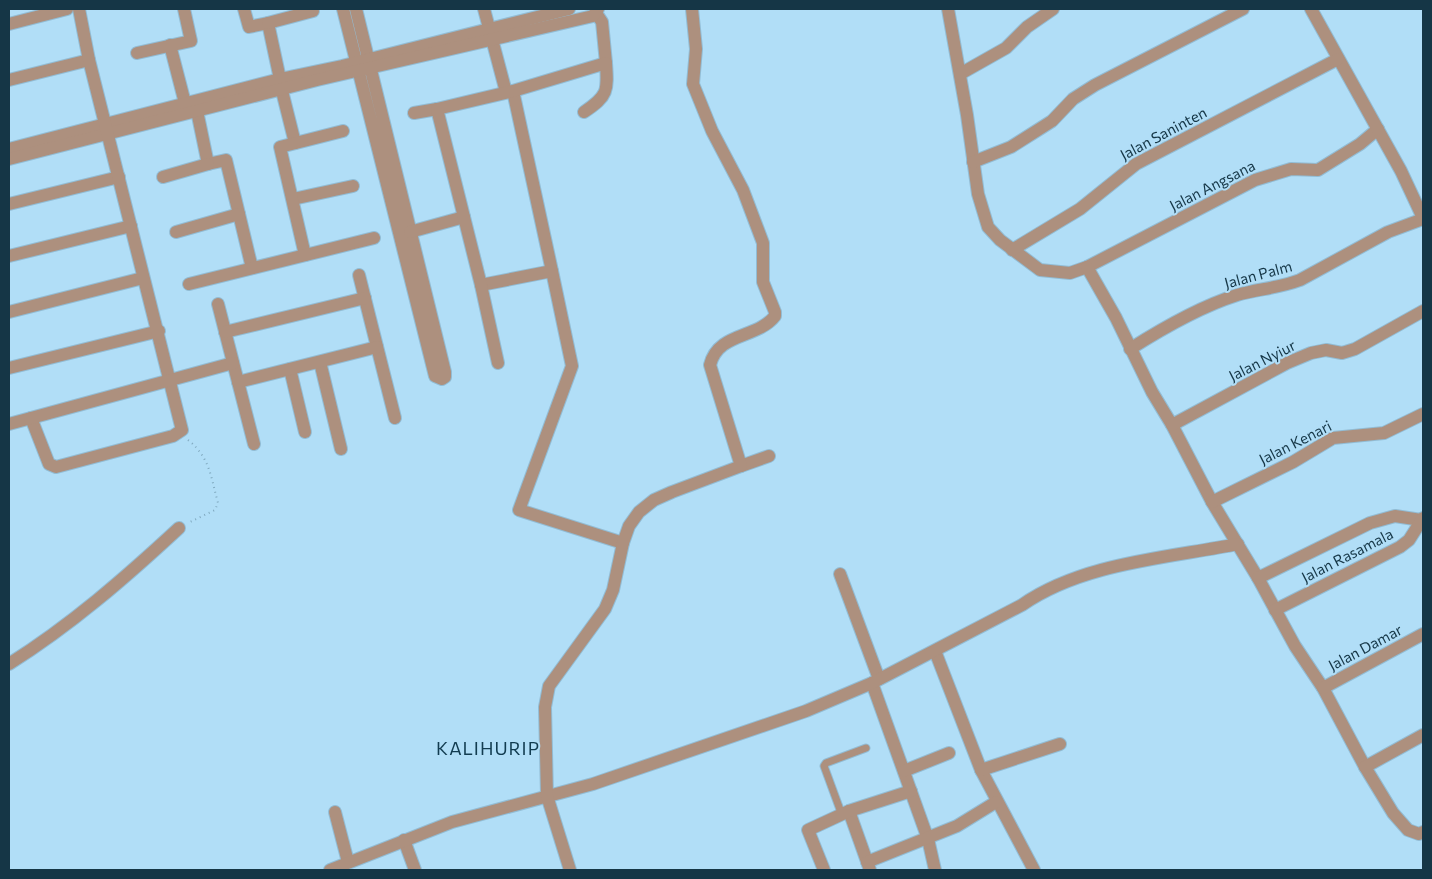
<svg xmlns="http://www.w3.org/2000/svg" width="1432" height="879" font-family="Commissioner,sans-serif">
  <style>
    .lines { fill: none; stroke-linecap: round; stroke-linejoin: round }
    .service-casing { stroke: #92bcd4; stroke-width: 9 }
    .minor-casing { stroke: #92bcd4; stroke-width: 14 }
    .path { stroke: #81aac0; stroke-width: 2; stroke-dasharray: 1 4; stroke-linecap: butt }
    .service { stroke: #ad907e; stroke-width: 7 }
    .minor { stroke: #ad907e; stroke-width: 12 }
    .labels { text-anchor: middle; dominant-baseline: central; stroke-width: 4; stroke-linejoin: round; paint-order: stroke }
    .street-label { font-size: 15px; fill: #153646; stroke: #b1def7 }
    .quarter-label { font-size: 18px; letter-spacing: 1px; fill: #123c50; stroke: #b1def7 }
  </style>
  <rect width="100%" height="100%" fill="#b1def7"/>
  <g class="lines">
    <g class="service-casing">
      <path id="service" d="M842,815L824,766L826,763L866,748"/>
    </g>
    <g class="minor-casing">
      <g id="minor">
        <path d="M244,9L249,27L268,23L280,79"/>
        <path d="M343,9L435,376L442,379L445,377V372L356,9"/>
        <path d="M484,9L506,92"/>
        <path d="M948,9L967,115L978,194L988,227L1000,240L1040,270L1070,273L1087,267L1255,180L1291,169L1318,170L1360,144L1378,129"/>
        <path d="M1311,9L1401,171L1423,218"/>
        <path d="M596,13L602,22L606,63"/>
        <path d="M268,23L313,11"/>
        <path d="M9,24L67,9"/>
        <path d="M170,45L185,103"/>
        <path d="M137,53L191,41L184,9"/>
        <path d="M960,74L1006,48L1027,27L1053,9"/>
        <path d="M9,80L89,60"/>
        <path d="M282,91L295,143"/>
        <path d="M197,111L208,164L226,160L252,268"/>
        <path d="M414,113L437,109"/>
        <path d="M9,149L280,79L342,66L569,9"/>
        <path d="M9,159L317,80L593,16L598,9"/>
        <path d="M973,162L1011,147L1041,128L1052,121L1073,99L1095,85L1243,9"/>
        <path d="M163,177L208,164"/>
        <path d="M293,199L353,186"/>
        <path d="M9,204L119,177"/>
        <path d="M176,232L239,214"/>
        <path d="M410,232L464,217"/>
        <path d="M1012,250L1080,209L1136,164L1338,59"/>
        <path d="M305,255L280,147L343,131"/>
        <path d="M9,256L131,226"/>
        <path d="M1087,267L1116,318L1152,392L1172,425L1212,502L1258,578L1295,646L1323,688L1365,767L1393,813L1408,830L1419,834L1423,832"/>
        <path d="M552,271L572,366L519,510L623,543"/>
        <path d="M359,275L395,418"/>
        <path d="M189,284L374,238"/>
        <path d="M481,285L552,271L513,91"/>
        <path d="M218,304L254,444"/>
        <path d="M9,312L143,278"/>
        <path d="M225,332L365,298"/>
        <path d="M1130,349C1163,328 1199,307 1237,295C1258,289 1279,288 1300,280L1388,232L1423,219"/>
        <path d="M320,362L341,449"/>
        <path d="M498,363L481,285L437,109L513,91L606,63C608,91 608,96 584,112"/>
        <path d="M9,368L159,331"/>
        <path d="M290,369L305,432"/>
        <path d="M238,382L377,347"/>
        <path d="M31,418L49,464L56,467L173,436L182,430L89,60L79,9"/>
        <path d="M9,424L233,363"/>
        <path d="M1172,425L1287,363L1311,353L1326,350L1342,353L1355,349L1423,311"/>
        <path d="M741,466L769,456"/>
        <path d="M1212,502L1293,462L1333,438L1384,433L1423,414"/>
        <path d="M840,574L879,679"/>
        <path d="M1258,578L1370,523L1395,516L1421,520"/>
        <path d="M1275,610L1400,547L1409,540L1423,518"/>
        <path d="M935,651L981,770L1034,870"/>
        <path d="M9,664C71,625 125,578 179,528"/>
        <path d="M872,683L928,839L935,870"/>
        <path d="M1323,688L1423,634"/>
        <path d="M1365,767L1423,735"/>
        <path d="M981,770L1060,744"/>
        <path d="M904,771L949,753"/>
        <path d="M849,811L870,870"/>
        <path d="M335,812L348,862"/>
        <path d="M404,840L415,870"/>
        <path d="M867,862L957,826L996,802"/>
        <path d="M330,870L452,822L593,784L806,711L872,683L1022,605C1082,563 1167,558 1238,544"/>
        <path d="M570,870L547,796L545,707L549,686L605,609L613,590L623,543L629,526L639,512L654,500L672,492L741,466L710,365C718,332 757,339 775,316V312L763,282V243L743,190L712,131L693,84L696,49L692,9"/>
        <path d="M824,870L808,830L849,811L911,791"/>
      </g>
    </g>
    <path class="path" d="M188,440C210,457 211,478 218,503L215,510L190,522"/>
    <use href="#service" class="service"/>
    <use href="#minor" class="minor"/>
  </g>
  <g class="labels">
    <g class="street-label">
      <text transform="translate(1163 133) rotate(-28)">Jalan Saninten</text>
      <text transform="translate(1212 185) rotate(-27)">Jalan Angsana</text>
      <text transform="translate(1258 274) rotate(-15)">Jalan Palm</text>
      <text transform="translate(1262 360) rotate(-27)">Jalan Nyiur</text>
      <text transform="translate(1295 442) rotate(-27)">Jalan Kenari</text>
      <text transform="translate(1347 555) rotate(-27)">Jalan Rasamala</text>
      <text transform="translate(1365 647) rotate(-28)">Jalan Damar</text>
    </g>
    <g class="quarter-label">
      <text x="488" y="748">KALIHURIP</text>
    </g>
  </g>
  <rect width="1432" height="879" fill="none" stroke="#153646" stroke-width="20"/>
</svg>
